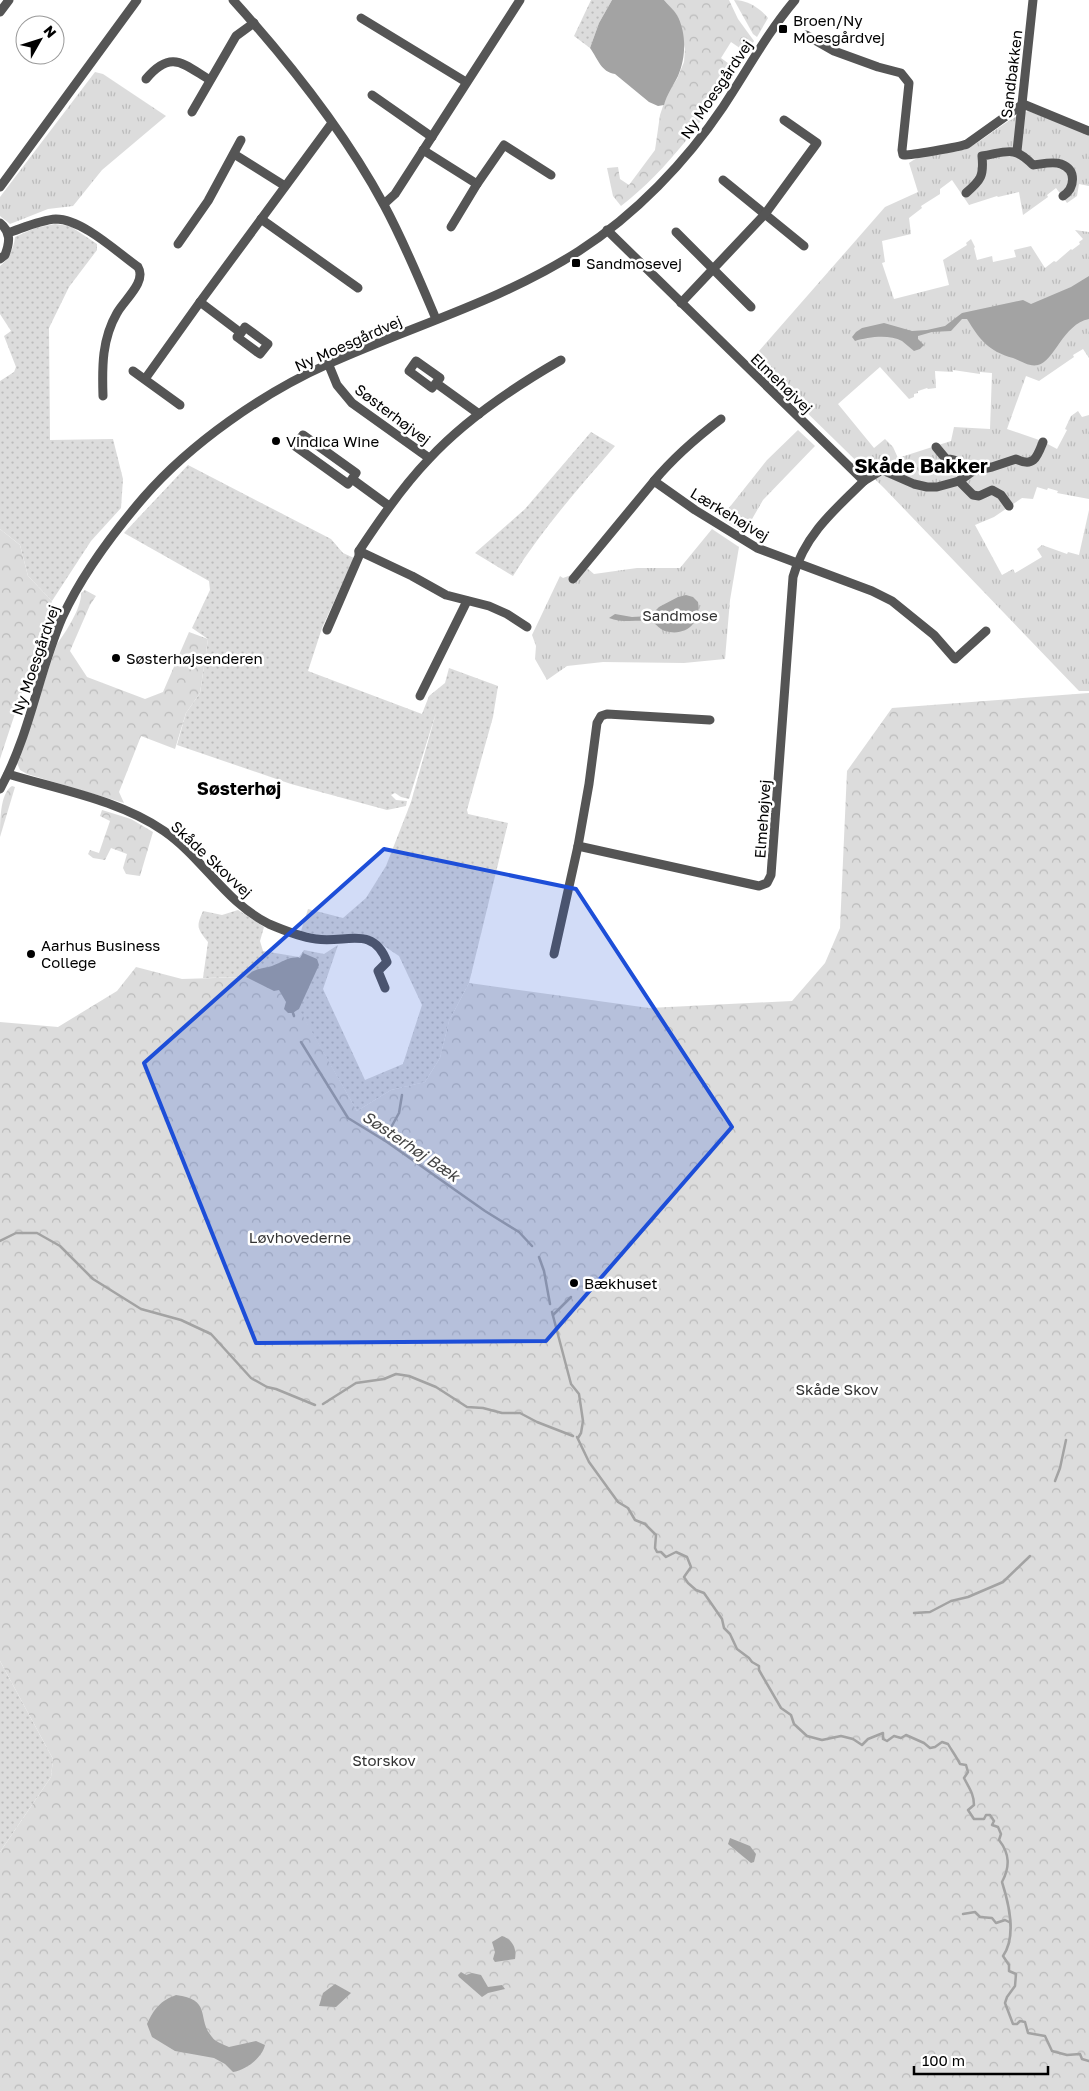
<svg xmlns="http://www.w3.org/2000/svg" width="1089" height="2091" font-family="'Golos Text',sans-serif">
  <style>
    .grass { fill: url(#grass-dots) }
    .forest { fill: url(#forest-crowns) }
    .park { fill: url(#park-tufts); fill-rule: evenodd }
    .water { fill: #a3a3a3 }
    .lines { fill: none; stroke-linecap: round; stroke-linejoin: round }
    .stream { stroke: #a3a3a3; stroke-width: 2.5 }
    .minor { stroke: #555; stroke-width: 9 }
    .marked { fill: #1d4ed8; fill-opacity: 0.2; stroke: #1d4ed8; stroke-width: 4; stroke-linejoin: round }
    .poi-dot { fill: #000; stroke: #fff; stroke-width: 2 }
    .labels { text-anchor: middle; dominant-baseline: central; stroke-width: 5; stroke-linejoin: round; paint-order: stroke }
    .poi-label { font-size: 15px; fill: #000; stroke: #fff; text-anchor: start }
    .street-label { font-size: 15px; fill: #000; stroke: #fff }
    .park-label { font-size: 15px; fill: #333; stroke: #fff }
    .water-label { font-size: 16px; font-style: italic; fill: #444; stroke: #fff }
    .quarter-label { font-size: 18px; font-weight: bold; fill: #000; stroke: #fff }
    .district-label { font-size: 20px; font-weight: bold; fill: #000; stroke: #fff }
  </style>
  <defs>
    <pattern id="grass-dots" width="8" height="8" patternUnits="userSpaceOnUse" patternTransform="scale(1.25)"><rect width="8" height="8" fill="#dcdcdc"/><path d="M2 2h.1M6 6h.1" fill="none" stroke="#bbb" stroke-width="1.8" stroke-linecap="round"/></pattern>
    <pattern id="forest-crowns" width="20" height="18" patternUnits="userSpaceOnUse" patternTransform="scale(1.25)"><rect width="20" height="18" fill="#dcdcdc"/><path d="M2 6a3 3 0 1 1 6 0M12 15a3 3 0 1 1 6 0" fill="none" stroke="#bbb"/></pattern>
    <pattern id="park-tufts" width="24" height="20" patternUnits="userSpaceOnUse" patternTransform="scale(1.25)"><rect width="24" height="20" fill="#dcdcdc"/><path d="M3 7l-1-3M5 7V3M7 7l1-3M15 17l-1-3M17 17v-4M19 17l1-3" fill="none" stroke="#bbb"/></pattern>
  </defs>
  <rect width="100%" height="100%" fill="#fff"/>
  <g class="grass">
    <path d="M591,0H612L599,23L590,48L574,36Z"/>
    <path d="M55,224L70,226L97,244V250L69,287L49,328L50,440L113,439L123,479L121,508L91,541L52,601L28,576L20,545L0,529V381L14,372L16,367L4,336L11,331L0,314V266C9,259 14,248 15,237L35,228Z"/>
    <path d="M591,432L615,446C579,488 542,529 513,576L475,553L525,509Z"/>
    <path d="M188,465L331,539L343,553L354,558L322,628L308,671L422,714L429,696L445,683L449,668L498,686L493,717L467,810L468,814L508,823L469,983L449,1021L440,1058L425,1082L391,1090L357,1111L299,1010L246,977L203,978L208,942C197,928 196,927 203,911L222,915L238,910L264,927L260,941L263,951L299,957L304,950L324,954L338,945L323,989L365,1080L403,1064L422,1005L399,956L366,934L322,936L301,931L308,909L343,918L366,898L386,866L411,802L436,713L409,799L401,797L395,793L391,795L396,800L407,801L406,806L387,810L291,784L177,745L186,713L200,693L208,639L192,628L210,590L209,581L124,533Z"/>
    <path d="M0,1661L53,1759L51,1777L0,1852Z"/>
  </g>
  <g class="forest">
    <path d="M664,0H729L738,19L754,41L747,53L731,42L721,58L736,69C704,119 669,169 621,206L613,196L607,168L618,167L620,179L629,185L655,150L660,115L667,94L677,79L684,62L685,49L677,15Z"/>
    <path d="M734,0C747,0 760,8 768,18L757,37L753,34Z"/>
    <path d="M0,529L20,545L28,576L52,601L0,759Z"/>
    <path d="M85,590L96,596L90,605L70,651L87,677L145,699L163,692L189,632L208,639L200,693L186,713L175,749L141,736L119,792L124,803L27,774L20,770L17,763L57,644C66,632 82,607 81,593Z"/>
    <path d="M1089,693V2091H0V1852L51,1777L53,1759L0,1661V1022L58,1027L117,991L136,967L182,979L246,977L274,991L279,990L293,1013L299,1009L357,1111L391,1090L425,1082L440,1058L449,1021L469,983L649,1008L792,1001L825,963L840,928L847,771L892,708Z"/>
    <path d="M12,786L15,787L0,837C0,821 0,793 12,786Z"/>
    <path d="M102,810L131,819L153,832L140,876L126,874L123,868L127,854L111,848L105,860L93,858L88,854L90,850L99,853L110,821L100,816Z"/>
  </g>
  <g class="park">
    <path d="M95,72L103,74L166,116L102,170L73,206L48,209L10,224L0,216V197Z"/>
    <path d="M1028,111L1089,134V186L1079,184L1077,196L1067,203L1056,188L1047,195L1048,197L1023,215L1019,192L998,197L997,196L969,205L952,180L940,189V194L921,206L922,208L909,218L911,234L882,241L885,262L882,263L894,299L949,285L943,260L967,245L966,243L971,239L975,247L974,248L977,260L992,256L993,262L1016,257L1014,250L1031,246L1045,268L1054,261L1056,262L1071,249L1072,250L1080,244L1079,242L1083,239L1075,230L1089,232V358L1083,349L1073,355L1074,357L1039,381L1026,376L1007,429L1042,441L1057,449L1067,430L1065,429L1071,416L1078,411L1082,417L1089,415V499L1057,493L1058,491L1048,488L1047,490L1037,487L1033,499L1022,498L994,517L975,525L1002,575L1013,569L1015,573L1042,557L1037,549L1042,545L1067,554L1068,552L1079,555L1089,510V691H1079L884,488L752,359L885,207L918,192L909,163C930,148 948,157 968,148C989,137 1005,120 1028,111ZM880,367L909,399L914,397V394L918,393V391L927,388L928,389L936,388L935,371L953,372V370L980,374V372L992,373L990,429L954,427L951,441L898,458L893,447L885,439L874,448L838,404Z"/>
    <path d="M798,430L815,446L763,500L744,533L721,518L767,460Z"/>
    <path d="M712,529L739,547L730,600L725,659L684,663L603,662L567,666L547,680L535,659L536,646L532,635L560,576L563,578L588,569L594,574L637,568H680Z"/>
  </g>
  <g class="water">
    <path d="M612,0H664C668,5 674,10 677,15C687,34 686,58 678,76C673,86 667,94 664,105L658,106L649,102L615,74C601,72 598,59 590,48L599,23Z"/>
    <path d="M1089,276V319C1063,324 1054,362 1038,365C1029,367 1021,361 1013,358C988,351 980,340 967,319H962L951,331L932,332L918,336V339L924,345L920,349L914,351C910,348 906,344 902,341C889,334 868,337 855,341L852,337L856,332L862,328L884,323L912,331L927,330L945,326L962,313L1023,300L1031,304L1071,287Z"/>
    <path d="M686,595L693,597L698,602C702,623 685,637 665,631C658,629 655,621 649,621C636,620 621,623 609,618L615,614L632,617L650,616L659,607L678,597Z"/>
    <path d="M303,953L317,959L319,965L299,1009L293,1013H288L284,1009L286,1002L279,990L274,991L246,977C255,968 261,969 272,966C283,962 289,956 300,958Z"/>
    <path d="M730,1838L750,1846L756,1854L754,1862L751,1863L728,1844Z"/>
    <path d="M502,1936C512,1939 517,1948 515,1959L495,1962L493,1959L495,1952L492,1942Z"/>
    <path d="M461,1972L466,1975L472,1973L481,1975L488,1987L502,1985L505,1989L488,1993L482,1997L459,1977L458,1975Z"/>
    <path d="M335,1984L351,1993L336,2007L319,2006L323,1993Z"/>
    <path d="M176,1995C213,2000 196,2018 212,2037C215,2042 223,2044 229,2047L256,2041L265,2045C262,2058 246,2070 233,2072L225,2064L214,2058L175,2051L152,2037L147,2024C154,2009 160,2001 176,1995Z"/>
  </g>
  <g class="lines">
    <g class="stream">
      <path d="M293,1013L294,1016"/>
      <path d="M301,1042L348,1118L387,1142L485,1211L519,1232L532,1246"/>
      <path d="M384,1140L399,1113L402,1095"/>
      <path d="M0,1241L16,1233H37L60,1246L93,1279L141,1309L181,1320L211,1334L251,1378L267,1387L276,1389L315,1405"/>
      <path d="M539,1257L544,1271L550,1304"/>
      <path d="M552,1312L571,1384L579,1394L583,1421L581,1433L578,1438"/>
      <path d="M553,1315L571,1297"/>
      <path d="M323,1404L356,1383L384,1379L396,1374L409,1376L436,1387L467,1407L483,1408L502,1413H520L537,1422L573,1436"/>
      <path d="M577,1437L589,1462L618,1502L628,1508L635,1520L645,1524L656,1535L655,1548L657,1552H661L666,1557L676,1552L687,1557L691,1567L684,1577L688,1583L696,1590L704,1593L722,1619L724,1628L730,1634L737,1649L749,1658L752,1662L759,1666V1670L781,1708L791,1715L794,1724L807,1736L822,1740L841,1736L853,1739L862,1745L868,1739L883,1733V1739L887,1741L894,1736L901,1738L906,1735L924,1743L930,1748L935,1747L942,1742L948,1744C952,1751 956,1756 960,1764L966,1765L968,1772L964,1778C969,1788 974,1794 974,1805L968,1810L974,1819H984L986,1815H990L994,1821L992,1825L998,1827L1001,1834L999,1840C1010,1854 1010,1867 1002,1882C1009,1904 1017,1936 1003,1956L1009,1965V1971L1016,1974L1015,1986L1007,1997L1005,2003L1013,2024H1017L1020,2021L1025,2022L1028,2033L1045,2036L1052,2051L1067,2055L1080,2054L1082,2059L1089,2061"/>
      <path d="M1055,1481L1060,1468L1066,1440"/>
      <path d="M914,1613L930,1612L951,1601L968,1597L1003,1582L1030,1556"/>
      <path d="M963,1914L975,1912L980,1917L992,1918L996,1923L1005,1920L1009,1922"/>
    </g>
    <g class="minor">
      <path d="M233,0C289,62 344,131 384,205C404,242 420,281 436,319"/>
      <path d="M0,12L9,0"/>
      <path d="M361,18L466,82"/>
      <path d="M806,35L834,51L878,67L901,73L909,83L902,150L903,155C907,156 960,147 967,144L1023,104L1089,131"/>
      <path d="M146,79C171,49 183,64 210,80"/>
      <path d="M372,95L432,137"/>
      <path d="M192,112L236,36L254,23"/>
      <path d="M423,150L477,184L451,227"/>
      <path d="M1017,151L1033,0"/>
      <path d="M234,154L285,186"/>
      <path d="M723,180L804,246"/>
      <path d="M477,184L504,145L551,175"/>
      <path d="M0,187L137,0"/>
      <path d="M966,193C981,180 984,176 982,156C1007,152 1014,145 1033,165C1042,164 1053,161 1061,164C1077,170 1075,188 1063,196"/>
      <path d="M384,204L395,194L520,0"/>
      <path d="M261,219L358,288"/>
      <path d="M0,223C11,232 10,242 5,255L0,259"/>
      <path d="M607,230L864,481C834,510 804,536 793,577L771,875L767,883L759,886L578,846L589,784L597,723L601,716L607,714L710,720"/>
      <path d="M676,232L751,307"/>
      <path d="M8,233C23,228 40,220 56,219C82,219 117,252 138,267C147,282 124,300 117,313C102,339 102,366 103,396"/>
      <path d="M178,244L208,201L241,140"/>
      <path d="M200,302L241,333L237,337L260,354L268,344L245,327L241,333"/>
      <path d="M681,303L765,214L817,143L784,120"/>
      <path d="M328,363L337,385L352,403L429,458"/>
      <path d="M133,371L180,405"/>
      <path d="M145,379L200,302L332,123"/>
      <path d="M436,383L432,388L409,371L416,361L440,378L436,383L479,414"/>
      <path d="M936,447L946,459C958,459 963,464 967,475"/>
      <path d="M352,479L348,484L295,446L303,435L356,473L352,479L389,506"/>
      <path d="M654,481C674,457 696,438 721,419"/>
      <path d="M864,481L882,470L914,484L927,487H937L959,481L973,471L992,467L1016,459C1034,468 1037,457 1043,442"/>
      <path d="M959,481L973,495L979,496L992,490L1001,495L1009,506"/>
      <path d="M573,579L654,481L695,510L757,548L872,591L892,601L934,635L955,659L986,631"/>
      <path d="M527,627L507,614L489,606L446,595L412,576L359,551C380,519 402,487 429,459C466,419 514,387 561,360"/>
      <path d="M327,630L359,556V551"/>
      <path d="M420,696L467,601"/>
      <path d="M8,774C60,790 119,800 164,831C203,858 225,902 269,924C283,930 301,937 316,939C345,944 373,924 387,962L378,971L385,988"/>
      <path d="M0,789C30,735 38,674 62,618C82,574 113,533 144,497C191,443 263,393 328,364C412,326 501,301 579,251C635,215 686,162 723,107C747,71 767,33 795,0"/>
      <path d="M554,954L578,846"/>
    </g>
  </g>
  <path class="marked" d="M384,849L576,889L732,1127L546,1341L256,1343L144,1063Z"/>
  <g class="poi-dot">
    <rect x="778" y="24" width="10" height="10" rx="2.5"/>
    <rect x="571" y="258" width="10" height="10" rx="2.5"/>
    <circle cx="276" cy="441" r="5"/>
    <circle cx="116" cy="658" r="5"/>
    <circle cx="31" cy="954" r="5"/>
    <circle cx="574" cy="1283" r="5"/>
  </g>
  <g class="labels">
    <g class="poi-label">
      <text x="793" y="20">Broen/Ny<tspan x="793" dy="17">Moesgårdvej</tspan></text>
      <text x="586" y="263">Sandmosevej</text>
      <text x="286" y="441">Vindica Wine</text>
      <text x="126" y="658">Søsterhøjsenderen</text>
      <text x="41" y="945">Aarhus Business<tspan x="41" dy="17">College</tspan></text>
      <text x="584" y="1283">Bækhuset</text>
    </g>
    <g class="street-label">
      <text transform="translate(1011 74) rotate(-83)">Sandbakken</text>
      <text transform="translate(716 89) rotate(-56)">Ny Moesgårdvej</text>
      <text transform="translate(348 343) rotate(-24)">Ny Moesgårdvej</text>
      <text transform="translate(782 383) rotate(44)">Elmehøjvej</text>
      <text transform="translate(393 414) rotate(37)">Søsterhøjvej</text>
      <text transform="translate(730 514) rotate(31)">Lærkehøjvej</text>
      <text transform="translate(35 660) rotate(-71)">Ny Moesgårdvej</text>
      <text transform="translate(762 819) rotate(-86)">Elmehøjvej</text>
      <text transform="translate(212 859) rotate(43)">Skåde Skovvej</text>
    </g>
    <g class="park-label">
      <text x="680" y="615">Sandmose</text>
      <text x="300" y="1237">Løvhovederne</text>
      <text x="837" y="1389">Skåde Skov</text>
      <text x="384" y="1760">Storskov</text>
    </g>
    <g class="water-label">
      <text transform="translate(411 1146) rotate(34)">Søsterhøj Bæk</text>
    </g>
    <g class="quarter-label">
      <text x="239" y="788">Søsterhøj</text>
    </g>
    <g class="district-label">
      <text x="921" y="465">Skåde Bakker</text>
    </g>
  </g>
  <g transform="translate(40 40) rotate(51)"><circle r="24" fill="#ffffff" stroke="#999999"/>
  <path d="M0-4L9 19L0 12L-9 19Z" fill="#000000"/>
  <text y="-8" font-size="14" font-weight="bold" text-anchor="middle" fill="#000000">N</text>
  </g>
  <path d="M914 2066v8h134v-8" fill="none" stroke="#000000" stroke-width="2.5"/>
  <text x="922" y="2066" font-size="15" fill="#000000" stroke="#ffffff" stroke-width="4" paint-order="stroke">100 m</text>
</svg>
